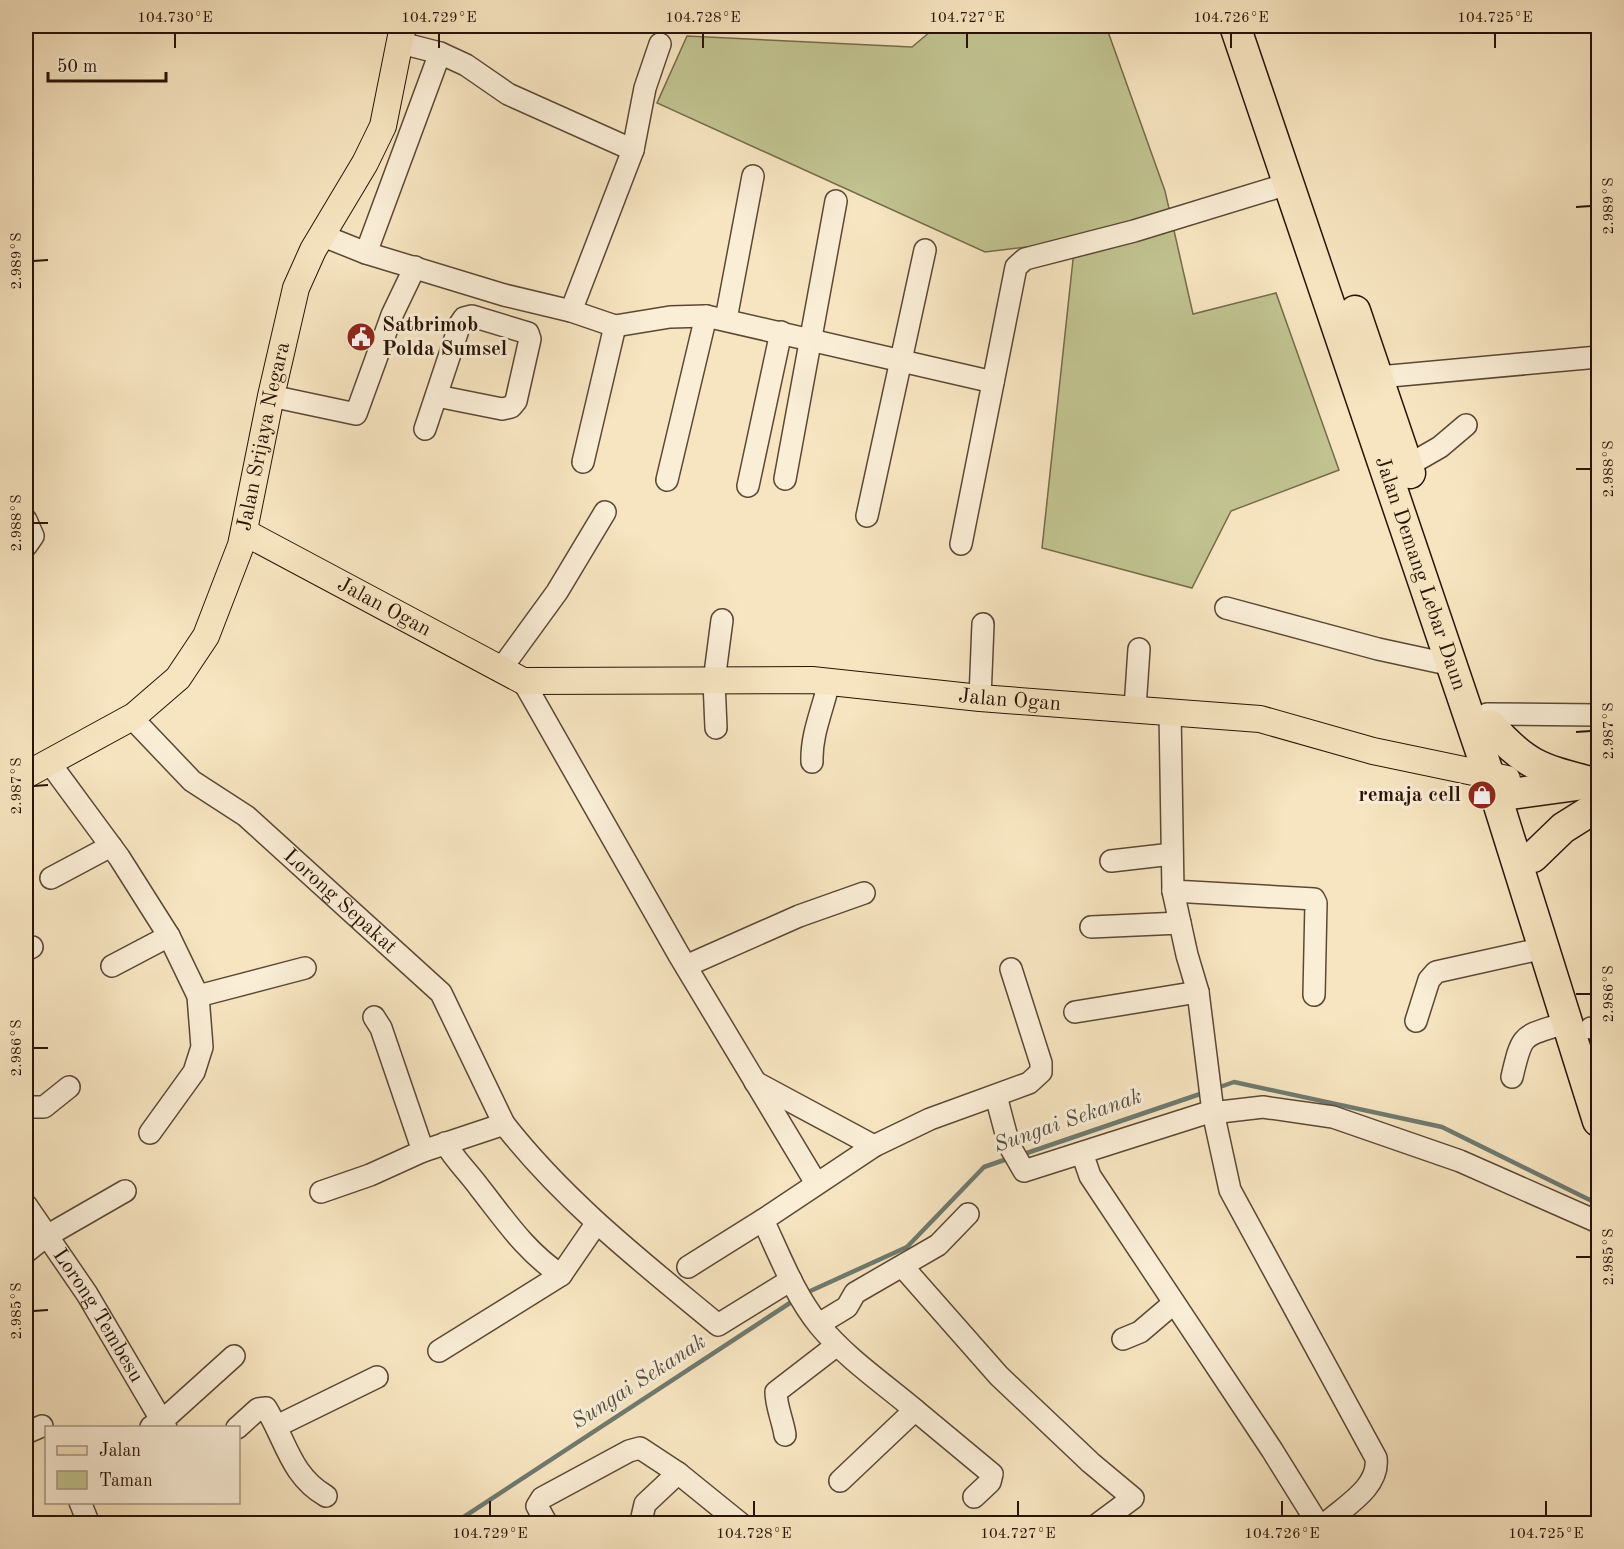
<svg xmlns="http://www.w3.org/2000/svg" width="1624" height="1549" font-family="'Old Standard TT',serif">
  <style>
    .green { fill: #c1c390; stroke: #756b4a; stroke-width: 1.5 }
    .lines { fill: none; stroke-linecap: round; stroke-linejoin: round }
    .stream { stroke: #6f7a6f; stroke-width: 4.5 }
    .minor-casing { stroke: #5c4834; stroke-width: 24 }
    .major-casing { stroke: #291305; stroke-width: 28 }
    .highway-casing { stroke: #291305; stroke-width: 33 }
    .minor { stroke: #faeed7; stroke-width: 21 }
    .major { stroke: #f7e5c1; stroke-width: 26 }
    .highway { stroke: #f7e5c1; stroke-width: 30 }
    .ticks { fill: none; stroke: #291305; stroke-width: 2 }
    .labels { text-anchor: middle; dominant-baseline: central; stroke-width: 6; stroke-linejoin: round; paint-order: stroke }
    .poi-label { font-size: 21px; font-weight: bold; fill: #291305; stroke: #faeed7; text-anchor: start }
    .street-label { font-size: 21px; fill: #291305; stroke: #faeed7 }
    .water-label { font-size: 22px; font-style: italic; fill: #524f43; stroke: #faeed7 }
    .neatline { fill: none; stroke: #291305; stroke-width: 2 }
    .ticks-label { font-size: 15px; text-anchor: middle; fill: #291305 }
  </style>
  <rect width="100%" height="100%" fill="#f7e5c1"/>
  <filter id="stains"><feTurbulence type="fractalNoise" baseFrequency=".00333" numOctaves="4"/><feColorMatrix values="0 0 0 0 .2 0 0 0 0 .09 0 0 0 0 .02 0 0 0 .5 -.17"/></filter>
  <radialGradient id="worn" r=".72"><stop offset=".6" stop-color="#630" stop-opacity="0"/><stop offset="1" stop-color="#630" stop-opacity=".3"/></radialGradient>
  <path class="green" d="M937,26H1106L1165,191L1193,314L1276,293L1339,470L1231,511L1192,588L1042,548L1075,241L985,252L657,103L687,36L912,47Z"/>
  <g class="lines">
    <g class="stream">
      <path d="M1217,1088L1234,1082L1442,1127L1598,1204"/>
      <path d="M1021,1155L1203,1093"/>
      <path d="M806,1293L907,1247L984,1167L1010,1158"/>
      <path d="M453,1524L796,1299"/>
    </g>
    <g class="minor-casing">
      <g id="minor">
        <path d="M401,43L440,53L466,65L508,94L633,150"/>
        <path d="M321,235L366,253L504,295L571,311L615,326L670,317L706,316L993,382"/>
        <path d="M366,253L440,53"/>
        <path d="M571,311L633,150L645,88L660,44"/>
        <path d="M726,319L753,176"/>
        <path d="M1379,377L1598,357"/>
        <path d="M271,396L356,414L392,315L415,267"/>
        <path d="M425,429L460,324L464,318L472,316L528,333L530,339L516,401L511,407L502,409L437,396"/>
        <path d="M583,462L615,326"/>
        <path d="M1407,466L1440,447L1466,425"/>
        <path d="M785,479L836,201"/>
        <path d="M667,480L706,316"/>
        <path d="M748,486L781,332"/>
        <path d="M867,516L925,250"/>
        <path d="M26,520L33,536L26,546"/>
        <path d="M961,544L1016,267L1025,259L1134,231L1291,183"/>
        <path d="M1226,608L1378,649L1452,665"/>
        <path d="M501,669L557,592L605,512"/>
        <path d="M523,681L679,955L816,1183"/>
        <path d="M980,698L983,624"/>
        <path d="M1135,708L1139,649"/>
        <path d="M1170,712L1173,891L1314,899L1316,903L1314,995"/>
        <path d="M1487,714L1598,715"/>
        <path id="s1" d="M131,717L192,781L246,816L441,993L504,1124"/>
        <path d="M716,728L714,681L722,620"/>
        <path d="M49,762L119,857L169,936L198,996L202,1047L194,1072L150,1133"/>
        <path d="M812,762C811,734 823,709 829,682"/>
        <path d="M1111,861L1172,854"/>
        <path d="M51,878L111,846"/>
        <path d="M1173,891L1187,955L1198,992L1213,1112L1230,1190L1376,1458C1380,1487 1345,1506 1325,1524"/>
        <path d="M1091,927L1180,923"/>
        <path d="M26,950L32,947"/>
        <path d="M112,966L169,936"/>
        <path d="M686,966L799,916L864,893"/>
        <path d="M198,996L305,968"/>
        <path d="M1075,1012L1198,992"/>
        <path d="M374,1017L381,1028L423,1151"/>
        <path d="M1416,1021L1429,980L1436,972L1544,948"/>
        <path d="M1591,1028H1598"/>
        <path d="M1512,1077C1523,1029 1523,1038 1567,1022"/>
        <path d="M755,1082L874,1146"/>
        <path d="M996,1096L1009,1145L1024,1171L1203,1114L1263,1107L1333,1117L1460,1161L1598,1222"/>
        <path d="M26,1107H44L69,1087"/>
        <path d="M445,1143C455,1160 468,1172 479,1187C505,1220 526,1252 561,1275"/>
        <path d="M1082,1153L1090,1176L1272,1450L1318,1524"/>
        <path d="M321,1192L370,1175L423,1151L504,1124C565,1202 642,1262 718,1325L791,1280"/>
        <path id="s2" d="M26,1205L87,1294L166,1428"/>
        <path d="M26,1252L45,1237L125,1191"/>
        <path d="M688,1267L763,1220"/>
        <path d="M903,1267L999,1376L1091,1463L1133,1498L1098,1524"/>
        <path d="M819,1324L847,1307L855,1293L938,1245L968,1214"/>
        <path d="M1123,1339L1140,1332L1174,1303"/>
        <path d="M439,1351L561,1275L596,1224"/>
        <path d="M915,1410C883,1383 846,1358 819,1325C794,1294 780,1256 763,1220L874,1146L930,1119L1029,1083L1041,1072V1063L1011,969"/>
        <path d="M277,1426L377,1377"/>
        <path d="M151,1427L162,1421L234,1356"/>
        <path d="M237,1428L258,1409L266,1408C286,1441 291,1476 326,1496"/>
        <path d="M26,1433L42,1426"/>
        <path d="M785,1435C783,1421 776,1406 776,1392L837,1345"/>
        <path d="M840,1481L915,1410L992,1474L990,1482L974,1497"/>
        <path d="M80,1502L89,1524"/>
        <path d="M547,1524L537,1506L542,1498L629,1451L640,1448L678,1473L741,1524"/>
        <path d="M646,1524L642,1517L645,1504L678,1473"/>
      </g>
    </g>
    <g class="major-casing">
      <g id="major">
        <path id="s3" d="M244,532L523,681L812,680L980,698L1260,719L1373,751L1507,779"/>
        <path id="s4" d="M26,775L134,716L178,678L206,636L241,545L271,396L296,288L313,250L365,163L383,126L403,26"/>
      </g>
    </g>
    <g class="highway-casing">
      <g id="highway">
        <path id="s5" d="M1235,26L1496,796L1598,1121"/>
        <path d="M1355,311L1410,473"/>
        <path d="M1490,725C1527,767 1542,769 1594,783"/>
        <path d="M1496,796L1577,785"/>
        <path d="M1533,857L1563,828L1598,806"/>
      </g>
    </g>
    <use href="#minor" class="minor"/>
    <use href="#major" class="major"/>
    <use href="#highway" class="highway"/>
  </g>
  <path class="ticks" d="M175,33V48M439,33V48M703,33V48M967,33V48M1231,33V48M1495,33V48M1576,207L1591,206M33,261L48,260M1576,469H1591M33,523H48M1576,732L1591,731M33,786L48,785M1576,994H1591M33,1048H48M1576,1257H1591M33,1311L48,1310M490,1501V1516M754,1501V1516M1018,1501V1516M1282,1501V1516M1546,1501V1516"/>
  <defs>
    <g id="civic-disc" transform="scale(1.5)"><circle r="9.5" fill="#8f2418" stroke="#faeed7"/><path d="M-.6-6.5H3V-4.5H.6V-3L4-1V1h2V6H-6V1h2V-1L-.6-3ZM-1.2 2.5V6h2.4V2.5Z" fill="#fff"/></g>
    <g id="shop-disc" transform="scale(1.5)"><circle r="9.5" fill="#8f2418" stroke="#faeed7"/><path d="M-5-2.5h2.3a2.7 3.5 0 0 1 5.4 0H5L5.5 6h-11ZM-1.5-2.5h3a1.5 2.3 0 0 0-3 0Z" fill="#fff"/></g>
  </defs>
  <g fill-rule="evenodd">
    <use href="#civic-disc" x="361" y="337"/>
    <use href="#shop-disc" x="1482" y="795"/>
  </g>
  <g class="labels">
    <g class="poi-label">
      <text x="382" y="325">Satbrimob<tspan x="382" dy="24">Polda Sumsel</tspan></text>
      <text x="1461" y="795" text-anchor="end">remaja cell</text>
    </g>
    <g class="street-label">
      <text stroke="none"><textPath href="#s4" startOffset="440">Jalan Srijaya Negara</textPath></text>
      <text stroke="none"><textPath href="#s5" startOffset="578">Jalan Demang Lebar Daun</textPath></text>
      <text stroke="none"><textPath href="#s3" startOffset="159">Jalan Ogan</textPath></text>
      <text stroke="none"><textPath href="#s3" startOffset="804">Jalan Ogan</textPath></text>
      <text stroke="none"><textPath href="#s1" startOffset="280">Lorong Sepakat</textPath></text>
      <text stroke="none"><textPath href="#s2" startOffset="132">Lorong Tembesu</textPath></text>
    </g>
    <g class="water-label">
      <text transform="translate(1068 1121) rotate(-19)">Sungai Sekanak</text>
      <text transform="translate(639 1382) rotate(-33)">Sungai Sekanak</text>
    </g>
  </g>
  <rect width="1624" height="1549" fill="none" stroke="#f7e5c1" stroke-width="66"/>
  <rect x="45" y="1426" width="195" height="78" fill="#faeed7" stroke="#a69683" stroke-width="1.5"/>
  <rect x="57" y="1446" width="30" height="9" fill="#f7e5c1" stroke="#a69683" stroke-width="1.5"/>
  <text x="99" y="1456" font-size="18" fill="#291305">Jalan</text>
  <rect x="57" y="1471" width="30" height="18" fill="#c1c390" stroke="#a69683" stroke-width="1.5"/>
  <text x="99" y="1486" font-size="18" fill="#291305">Taman</text>
  <path d="M48 72v9h118v-9" fill="none" stroke="#291305" stroke-width="3"/>
  <text x="57" y="72" font-size="18" fill="#291305" stroke="#faeed7" stroke-width="4.5" paint-order="stroke">50 m</text>
  <rect x="33" y="33" width="1558" height="1483" class="neatline"/>
  <g class="ticks-label">
    <text x="175" y="22">104.730°E</text>
    <text x="439" y="22">104.729°E</text>
    <text x="703" y="22">104.728°E</text>
    <text x="967" y="22">104.727°E</text>
    <text x="1231" y="22">104.726°E</text>
    <text x="1495" y="22">104.725°E</text>
    <text transform="translate(1608 206) rotate(-90)" y="5">2.989°S</text>
    <text transform="translate(16 261) rotate(-90)" y="5">2.989°S</text>
    <text transform="translate(1608 469) rotate(-90)" y="5">2.988°S</text>
    <text transform="translate(16 523) rotate(-90)" y="5">2.988°S</text>
    <text transform="translate(1608 731) rotate(-90)" y="5">2.987°S</text>
    <text transform="translate(16 786) rotate(-90)" y="5">2.987°S</text>
    <text transform="translate(1608 994) rotate(-90)" y="5">2.986°S</text>
    <text transform="translate(16 1048) rotate(-90)" y="5">2.986°S</text>
    <text transform="translate(1608 1257) rotate(-90)" y="5">2.985°S</text>
    <text transform="translate(16 1311) rotate(-90)" y="5">2.985°S</text>
    <text x="490" y="1538">104.729°E</text>
    <text x="754" y="1538">104.728°E</text>
    <text x="1018" y="1538">104.727°E</text>
    <text x="1282" y="1538">104.726°E</text>
    <text x="1546" y="1538">104.725°E</text>
  </g>
  <rect width="100%" height="100%" filter="url(#stains)"/>
  <rect width="100%" height="100%" fill="url(#worn)"/>
</svg>
